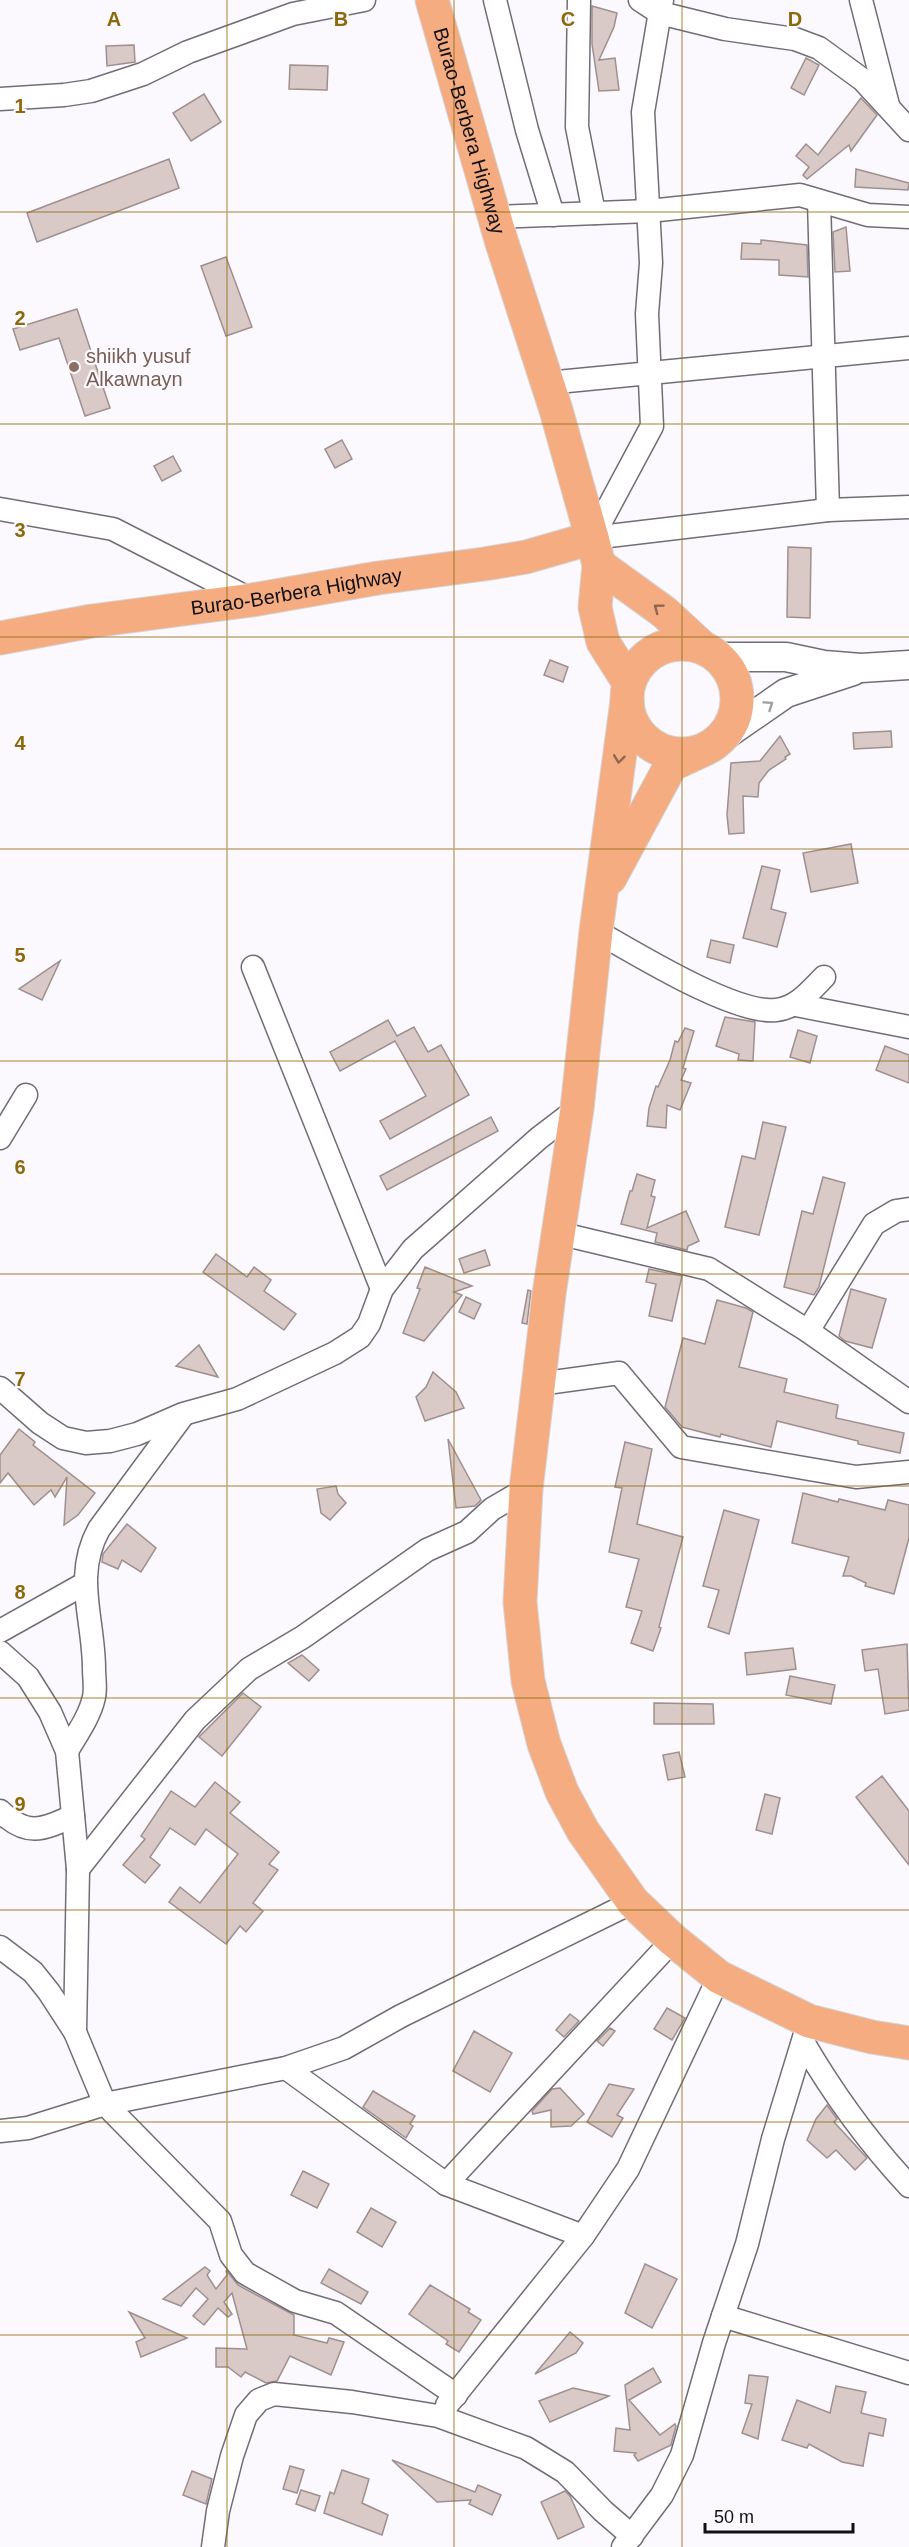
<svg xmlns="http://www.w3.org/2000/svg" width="909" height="2547" font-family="Helvetica,sans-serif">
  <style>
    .building { fill: #d9c9c7; stroke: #9f908f; stroke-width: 1.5 }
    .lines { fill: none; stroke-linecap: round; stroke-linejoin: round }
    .minor-casing { stroke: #726c77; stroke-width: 25 }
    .tertiary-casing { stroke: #726c77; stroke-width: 31 }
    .trunk-casing { stroke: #d5d4d5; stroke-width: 35 }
    .minor { stroke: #fff; stroke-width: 22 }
    .tertiary { stroke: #fff; stroke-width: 28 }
    .trunk { stroke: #f4ac80; stroke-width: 33 }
    .oneway { stroke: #8f664f }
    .oneway2 { stroke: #a19fa1 }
    .grid { fill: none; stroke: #8c6a0c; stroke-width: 1.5; stroke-opacity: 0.55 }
    .education-dot { fill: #8d6e63; stroke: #fbf9fe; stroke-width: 2 }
    .labels { text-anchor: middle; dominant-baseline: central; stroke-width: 4.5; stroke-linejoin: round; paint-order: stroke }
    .street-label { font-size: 20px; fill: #131014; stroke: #fbf9fe }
    .education-label { font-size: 20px; fill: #785e54; stroke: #fbf9fe; text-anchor: start }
    .grid-label { font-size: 20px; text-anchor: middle; font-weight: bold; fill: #8c6a0c; stroke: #fbf9fe; stroke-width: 4.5; stroke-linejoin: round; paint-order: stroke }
  </style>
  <rect width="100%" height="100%" fill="#fbf9fe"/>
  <g class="building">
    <path d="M592,6L617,13L614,27L599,60L615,58L619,90L599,91L592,44Z"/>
    <path d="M134,45L135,62L107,66L106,46Z"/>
    <path d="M806,58L819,65L804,95L791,88Z"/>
    <path d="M290,65L328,66L327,90L289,89Z"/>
    <path d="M204,94L221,122L191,141L173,113Z"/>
    <path d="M861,98L877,115L851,151L849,145L807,179L803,175L809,167L796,156L806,144L818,155Z"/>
    <path d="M169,159L179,188L37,242L27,213Z"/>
    <path d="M856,169L909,183L908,190L855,187Z"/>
    <path d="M846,227L850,271L835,272L833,232Z"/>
    <path d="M761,240L807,245L808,277L779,275V260L741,259L742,243L761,244Z"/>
    <path d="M226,257L252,327L226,336L201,266Z"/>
    <path d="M77,309L110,408L85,416L59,338L20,350L13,329Z"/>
    <path d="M342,440L352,459L335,468L325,449Z"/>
    <path d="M173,456L181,471L162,481L154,466Z"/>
    <path d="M788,547L811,548L810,618L787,617Z"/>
    <path d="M550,660L568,667L563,682L544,675Z"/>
    <path d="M891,731L892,747L854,749L853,733Z"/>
    <path d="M780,736L790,754L785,757L786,759L769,770L759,783L758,797L743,796L744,833L729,834L727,815L731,763L760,761Z"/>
    <path d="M851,844L858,883L811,892L803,853Z"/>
    <path d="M762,866L780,870L771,909L786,913L777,947L743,938Z"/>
    <path d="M711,940L734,945L730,963L707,957Z"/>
    <path d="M60,961L42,1000L19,989Z"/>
    <path d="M725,1017L755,1022L753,1061L738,1060L739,1054L716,1046Z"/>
    <path d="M388,1020L397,1036L414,1027L428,1052L441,1045L469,1095L390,1139L380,1121L426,1096L395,1041L340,1071L330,1052Z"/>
    <path d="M685,1028L694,1031L683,1068L686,1069L681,1080L691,1083L680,1110L667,1105L666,1128L647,1126L649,1108L656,1086L658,1087L670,1060L675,1041L678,1042Z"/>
    <path d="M798,1030L817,1036L810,1063L790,1057Z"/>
    <path d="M885,1046L909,1055V1083L876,1070Z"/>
    <path d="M491,1117L498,1131L387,1190L380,1176Z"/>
    <path d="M763,1122L786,1127L759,1235L725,1227L742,1156L755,1159Z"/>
    <path d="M637,1174L655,1180L651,1196L655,1197L647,1228L686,1211L699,1241L688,1246L687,1250L655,1242L657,1233L621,1224L630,1191H632Z"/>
    <path d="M823,1177L845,1183L819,1287L814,1295L784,1287L802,1211L813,1214Z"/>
    <path d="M485,1250L490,1265L464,1273L459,1259Z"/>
    <path d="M216,1254L247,1277L254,1267L271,1280L264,1291L296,1314L284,1330L203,1272Z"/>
    <path d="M425,1267L472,1286L454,1292L462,1295L424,1341L403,1333L420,1289L417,1288Z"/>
    <path d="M649,1269L682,1276L672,1321L649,1316L656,1284L646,1282Z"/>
    <path d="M851,1289L886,1299L872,1348L845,1341L839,1336Z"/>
    <path d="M528,1290L531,1291L527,1324L522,1323Z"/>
    <path d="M466,1297L481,1304L474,1319L459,1312Z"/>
    <path d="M717,1300L746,1308L753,1312L739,1367L787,1379L784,1392L838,1405L836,1418L904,1433L900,1453L858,1444V1441L777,1421L771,1447L721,1434L720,1437L682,1427L665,1407L683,1338L705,1344Z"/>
    <path d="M199,1345L218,1377L176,1366Z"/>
    <path d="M433,1372L456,1392L464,1408L425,1421L416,1397L426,1387Z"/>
    <path d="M19,1429L35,1442L33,1445L95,1493L78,1515L64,1525L67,1477L55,1497L51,1490L34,1505L8,1473L0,1483V1455Z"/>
    <path d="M448,1439L481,1500L475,1506L456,1508Z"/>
    <path d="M625,1442L652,1449L637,1524L683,1537L659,1627L661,1628L653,1651L631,1643L642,1611L626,1607L639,1559L609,1552L622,1488L615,1487Z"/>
    <path d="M336,1486L338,1494L346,1503L330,1520L321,1513L317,1489Z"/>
    <path d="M803,1493L838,1502L839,1499L885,1510L888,1500L909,1505V1538L894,1594L865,1586L866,1583L851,1576H843L849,1557L792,1543Z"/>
    <path d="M724,1510L759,1520L729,1634L708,1627L719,1590L703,1586Z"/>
    <path d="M127,1524L156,1548L141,1572L122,1560L118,1569L102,1562L103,1554Z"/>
    <path d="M907,1644L909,1710L885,1714L878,1669L865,1671L862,1650Z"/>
    <path d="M793,1648L796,1669L747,1675L745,1653Z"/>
    <path d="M302,1655L319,1670L309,1681L288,1663Z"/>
    <path d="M790,1676L835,1685L831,1704L786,1695Z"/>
    <path d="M243,1693L261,1707L222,1756L199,1737Z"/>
    <path d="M654,1703L713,1704L714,1724H654Z"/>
    <path d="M679,1752L685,1777L668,1780L663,1755Z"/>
    <path d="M882,1776L909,1811V1865L856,1797Z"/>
    <path d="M215,1782L240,1802L230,1813L279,1852L269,1864L278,1870L253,1903L263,1911L246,1932L240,1926L226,1944L169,1902L180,1887L200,1903L238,1854L206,1829L195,1845L170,1828L150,1857L160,1865L145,1883L123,1865L145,1839L141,1836L171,1791L195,1807Z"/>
    <path d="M765,1794L780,1798L772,1834L756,1830Z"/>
    <path d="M667,2008L685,2018L672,2040L654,2029Z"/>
    <path d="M570,2014L579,2021L564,2037L556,2030Z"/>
    <path d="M610,2028L615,2031L603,2046L597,2041Z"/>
    <path d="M474,2031L512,2053L490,2092L453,2071Z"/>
    <path d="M609,2084L634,2089L617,2115L623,2118L612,2137L587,2122Z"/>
    <path d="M560,2088L584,2114L571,2126L551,2127V2110L533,2114L532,2111L552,2089Z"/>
    <path d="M373,2091L415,2116L410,2124L413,2126L406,2138L363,2107Z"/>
    <path d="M827,2105L837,2119L834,2122L867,2158L855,2170L836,2150L827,2158L807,2140L816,2119Z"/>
    <path d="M303,2171L329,2184L317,2208L291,2195Z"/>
    <path d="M371,2208L396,2222L382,2247L357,2232Z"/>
    <path d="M645,2264L677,2279L652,2328L625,2313Z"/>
    <path d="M205,2267L210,2271L207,2275L216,2289L227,2275L226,2270L238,2285L294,2315V2335L327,2343L329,2338L344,2342L331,2375L290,2356L277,2381L266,2383L245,2372L241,2377L228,2367H216V2348L247,2349L232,2293L224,2302L232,2314L228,2317L218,2308L204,2325L193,2316L208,2299L196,2288L181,2306L163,2299Z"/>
    <path d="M329,2269L368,2292L361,2304L321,2283Z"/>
    <path d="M430,2285L470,2309L468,2312L481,2320L459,2352L446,2344L448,2341L409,2314Z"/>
    <path d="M129,2312L187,2338L141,2357L136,2342L145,2338Z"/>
    <path d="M570,2332L583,2343L576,2353L535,2374Z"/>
    <path d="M653,2368L661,2382L629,2400L660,2435L675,2424L676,2426L671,2445L638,2461L634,2455L636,2453L614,2451L616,2428L630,2430L625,2385Z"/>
    <path d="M749,2375L768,2377L758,2439L742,2433L752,2404L745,2403Z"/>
    <path d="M836,2386L866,2392L861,2413L886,2419L883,2436L869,2433L863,2466L842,2462L809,2444L807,2448L782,2440L797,2400L830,2413Z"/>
    <path d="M573,2388L609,2396L550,2422L539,2401Z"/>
    <path d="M392,2460L475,2492L478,2485L501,2495L492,2515L469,2504L471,2500L437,2502Z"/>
    <path d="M290,2466L304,2470L297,2493L283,2489Z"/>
    <path d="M342,2470L369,2479L362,2503L388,2515L382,2535L324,2513L330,2492L334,2494Z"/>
    <path d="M192,2471L212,2479L206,2504L183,2495Z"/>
    <path d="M301,2490L320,2496L315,2511L296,2504Z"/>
    <path d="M565,2491L570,2496L584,2527L558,2539L541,2502Z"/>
  </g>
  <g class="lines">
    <g class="minor-casing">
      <g id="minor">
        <path d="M495,0L527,130L553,215"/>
        <path d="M579,0L577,127L594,213"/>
        <path d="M640,0L660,13L725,29L795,39L819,48L863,80L909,130"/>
        <path d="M861,0L888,105"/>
        <path d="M0,99L64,95L91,91L143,74L188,52L293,14L364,0"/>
        <path d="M819,201L828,510"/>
        <path d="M495,217L649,211L800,195L868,215L909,217"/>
        <path d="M547,383L909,348"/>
        <path d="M0,509L113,529L252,600"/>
        <path d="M592,538L652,426L647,314L651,263L643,112L662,0"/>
        <path d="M592,538L828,510L909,507"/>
        <path d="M596,931C635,953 735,1015 776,1010C797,1008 810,991 824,977"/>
        <path d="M253,967L382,1289"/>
        <path d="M796,1005L909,1027"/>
        <path d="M0,1138L26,1095"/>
        <path d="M558,1233L709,1269L808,1331L909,1402"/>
        <path d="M808,1331L874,1224L896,1211L909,1209"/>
        <path d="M539,1384L619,1373L681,1447L856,1477L909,1472"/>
        <path d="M0,1388L40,1423L63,1438L86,1443L110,1441L137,1434L183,1414L237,1399L335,1353L360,1337L369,1324L382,1289L413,1249L539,1138L577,1109"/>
        <path d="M0,1631L84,1584"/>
        <path d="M0,1652L28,1677L50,1712L67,1751L78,1869L75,2032"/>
        <path d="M67,1751C77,1734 90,1716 94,1697C96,1689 94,1678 94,1669C94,1619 73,1576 99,1529L183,1415"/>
        <path d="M0,1811C27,1837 42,1830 73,1816"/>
        <path d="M78,1869L195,1720L249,1669L303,1637L427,1550L467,1532L492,1509L526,1489"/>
        <path d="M0,1947L33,1972L49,1992L75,2032L105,2104L220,2221L231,2255L245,2273L295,2301L336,2313L456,2395"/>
        <path d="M803,2042C834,2095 867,2141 909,2186"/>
        <path d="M286,2068L446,2184L583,2236L628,2169L719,1977"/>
        <path d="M0,2131L28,2128L105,2104L286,2068L344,2048L401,2016L633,1902"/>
        <path d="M446,2184L673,1940"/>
        <path d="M723,2316L909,2373"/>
        <path d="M447,2405L583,2236"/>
        <path d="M213,2547L218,2511L232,2456L246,2415L259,2400L274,2394L352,2402L438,2416L526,2448L565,2472L603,2511L632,2536"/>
        <path d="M623,2547L662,2495L682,2455L714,2343L747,2244L773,2139L809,2021"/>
      </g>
    </g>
    <g class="tertiary-casing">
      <g id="tertiary">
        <path d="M718,657H786L824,665L861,668L909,665"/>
        <path d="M721,738L786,693L853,671"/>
      </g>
    </g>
    <g class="trunk-casing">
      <g id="trunk">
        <path id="s1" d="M432,0L501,240L556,410L592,538L599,565L595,607L603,642L629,683"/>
        <path d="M599,565L664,612L702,647"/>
        <path id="s2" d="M0,638L92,621L252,600L378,578L484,564L526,557L592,538"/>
        <circle cx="682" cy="699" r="55"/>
        <path d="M627,701L596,931L577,1109L549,1294L526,1489L520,1602L528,1681L544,1744L562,1792L583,1831L633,1902L673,1940L719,1977L809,2021L872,2037L909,2043"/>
        <path d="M610,878L671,765L701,751"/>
      </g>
    </g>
    <use href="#minor" class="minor"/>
    <use href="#tertiary" class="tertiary"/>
    <use href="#trunk" class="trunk"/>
  </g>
  <defs><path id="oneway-chevron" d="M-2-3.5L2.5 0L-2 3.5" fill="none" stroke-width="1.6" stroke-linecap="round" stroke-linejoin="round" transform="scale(1.5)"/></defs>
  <g class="oneway">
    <use href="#oneway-chevron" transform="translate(658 608) rotate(-143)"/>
    <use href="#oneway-chevron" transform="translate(619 759) rotate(97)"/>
  </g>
  <use class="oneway2" href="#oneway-chevron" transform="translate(769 705) rotate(-34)"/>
  <path class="grid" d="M227,0V2547M454,0V2547M682,0V2547M0,212H909M0,424H909M0,637H909M0,849H909M0,1061H909M0,1274H909M0,1486H909M0,1698H909M0,1910H909M0,2122H909M0,2335H909"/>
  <circle class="education-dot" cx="74" cy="367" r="6"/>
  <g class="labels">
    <g class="street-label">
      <text stroke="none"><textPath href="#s1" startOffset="136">Burao-Berbera Highway</textPath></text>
      <text stroke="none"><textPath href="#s2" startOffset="300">Burao-Berbera Highway</textPath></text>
    </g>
    <g class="education-label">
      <text x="86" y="356">shiikh yusuf<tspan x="86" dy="23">Alkawnayn</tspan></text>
    </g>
  </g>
  <g class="grid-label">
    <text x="114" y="26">A</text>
    <text x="341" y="26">B</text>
    <text x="568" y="26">C</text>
    <text x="795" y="26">D</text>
    <text x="20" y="113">1</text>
    <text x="20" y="325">2</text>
    <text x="20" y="537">3</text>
    <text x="20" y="750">4</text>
    <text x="20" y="962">5</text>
    <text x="20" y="1174">6</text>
    <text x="20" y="1386">7</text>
    <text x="20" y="1599">8</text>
    <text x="20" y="1811">9</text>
  </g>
  <path d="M705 2523v9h148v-9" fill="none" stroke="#131014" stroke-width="3"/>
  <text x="714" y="2523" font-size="18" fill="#131014" stroke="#fbf9fe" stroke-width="4.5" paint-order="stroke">50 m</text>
</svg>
